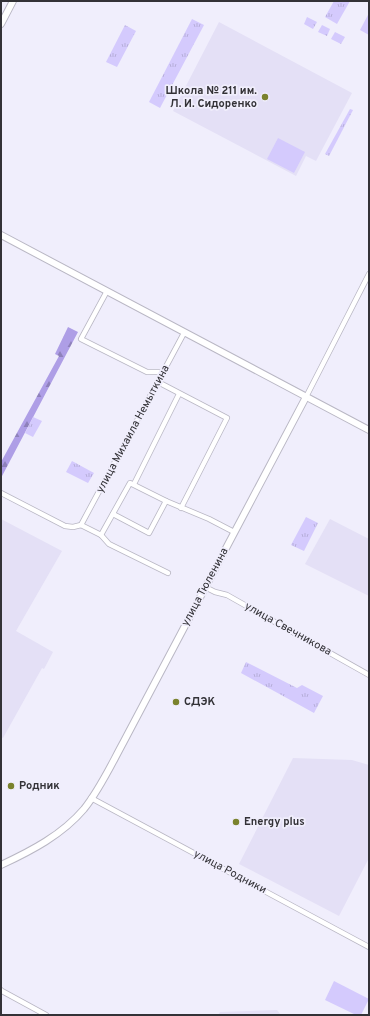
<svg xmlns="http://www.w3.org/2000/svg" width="370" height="1016" font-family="Overpass,sans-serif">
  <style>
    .built { fill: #e4e0f6 }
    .forest { fill: url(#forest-firs) }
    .park { fill: url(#park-tufts) }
    .pitch { fill: #d4cafd }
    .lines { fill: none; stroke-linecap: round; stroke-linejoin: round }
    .street-casing { stroke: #b9b7c4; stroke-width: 6 }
    .secondary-casing { stroke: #b9b7c4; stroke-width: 8 }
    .street { stroke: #fff; stroke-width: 4.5 }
    .secondary { stroke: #fff; stroke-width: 6 }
    .poi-dot { fill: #7a822d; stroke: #f0eefc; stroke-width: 1.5 }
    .labels { text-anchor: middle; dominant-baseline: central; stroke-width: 3.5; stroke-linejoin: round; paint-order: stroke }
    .poi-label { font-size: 11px; font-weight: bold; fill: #333237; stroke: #f0eefc; text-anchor: start }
    .street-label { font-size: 11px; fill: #333237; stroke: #f0eefc }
  </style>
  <defs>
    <pattern id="forest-firs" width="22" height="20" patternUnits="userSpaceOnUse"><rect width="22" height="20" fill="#ae9ee6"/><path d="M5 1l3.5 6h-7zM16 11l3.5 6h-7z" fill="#8e81bb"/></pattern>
    <pattern id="park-tufts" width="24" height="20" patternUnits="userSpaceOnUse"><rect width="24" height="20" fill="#d4cafd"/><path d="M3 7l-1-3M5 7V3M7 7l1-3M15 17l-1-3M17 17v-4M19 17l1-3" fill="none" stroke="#b6aed9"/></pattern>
  </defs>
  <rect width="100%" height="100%" fill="#f0eefc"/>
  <g class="built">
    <path d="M219,22L352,93L316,161L306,156L296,176L173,111Z"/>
    <path d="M1,519L62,551L16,631L53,652L44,669L42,668L3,738L1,737Z"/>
    <path d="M330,519L369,539V596L305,564Z"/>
    <path d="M293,758L352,760L369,765V858L339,916L239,864Z"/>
    <path d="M277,1010L281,1015H218L220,1012Z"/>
  </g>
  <path class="forest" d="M68,327L78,332L1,478V462L59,356L55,354Z"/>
  <g class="park">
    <path d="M334,1H350L337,24L325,17Z"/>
    <path d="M307,17L317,22L313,29L304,24Z"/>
    <path d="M192,19L204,25L160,108L149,102Z"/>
    <path d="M125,25L136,31L117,67L106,62Z"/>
    <path d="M322,25L330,29L327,36L318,32Z"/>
    <path d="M335,32L345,37L341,44L331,39Z"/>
    <path d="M350,109L353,110L329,156L325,154Z"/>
    <path d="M33,417L42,421L33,437L25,433Z"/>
    <path d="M72,461L94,473L88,483L66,472Z"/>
    <path d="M306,517L318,523L304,551L291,545Z"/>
    <path d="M246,662L297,688L302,685L323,696L314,713L241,673Z"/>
  </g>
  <g class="pitch">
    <path d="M369,13V35L360,30Z"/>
    <path d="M278,138L305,152L294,173L267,159Z"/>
    <path d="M334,981L369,999L361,1015H356L325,1000Z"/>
  </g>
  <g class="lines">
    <g class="street-casing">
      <g id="street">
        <path d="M107,291L81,339L147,372H159"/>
        <path d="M158,382L227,418L181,508"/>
        <path d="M306,397L369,274"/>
        <path d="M134,484L179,394"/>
        <path d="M1,493L65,526L73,527L81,525L101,535L130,483L166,501L209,519L234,532"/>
        <path d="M113,514L149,533L166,501"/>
        <path d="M81,525L184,333"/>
        <path d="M101,535L109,544L168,573"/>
        <path d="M205,587L215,592L227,595L369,675"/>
        <path d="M91,798L369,947"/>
        <path d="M1,990L2,991L46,1015"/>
      </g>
    </g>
    <g class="secondary-casing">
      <g id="secondary">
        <path d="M1,24L13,1"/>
        <path d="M1,235L369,430"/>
        <path d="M1,865C31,851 62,835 84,809C100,789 111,765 123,743L306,397"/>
      </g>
    </g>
    <use href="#street" class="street"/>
    <use href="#secondary" class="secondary"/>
  </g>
  <g class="poi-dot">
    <circle cx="265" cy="97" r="4"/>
    <circle cx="176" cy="702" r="4"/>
    <circle cx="11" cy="786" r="4"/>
    <circle cx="236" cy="822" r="4"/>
  </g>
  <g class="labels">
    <g class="poi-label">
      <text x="257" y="91" text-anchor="end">Школа № 211 им.<tspan x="257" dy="13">Л. И. Сидоренко</tspan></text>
      <text x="184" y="702">СДЭК</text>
      <text x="19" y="786">Родник</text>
      <text x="244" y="822">Energy plus</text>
    </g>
    <g class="street-label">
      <text transform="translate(133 429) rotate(-62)">улица Михаила Немыткина</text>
      <text transform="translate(205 587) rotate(-62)">улица Тюленина</text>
      <text transform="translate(288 629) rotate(29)">улица Свечникова</text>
      <text transform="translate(230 872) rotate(28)">улица Родники</text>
    </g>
  </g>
  <rect width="370" height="1016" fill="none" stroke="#333237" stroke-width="4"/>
</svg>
